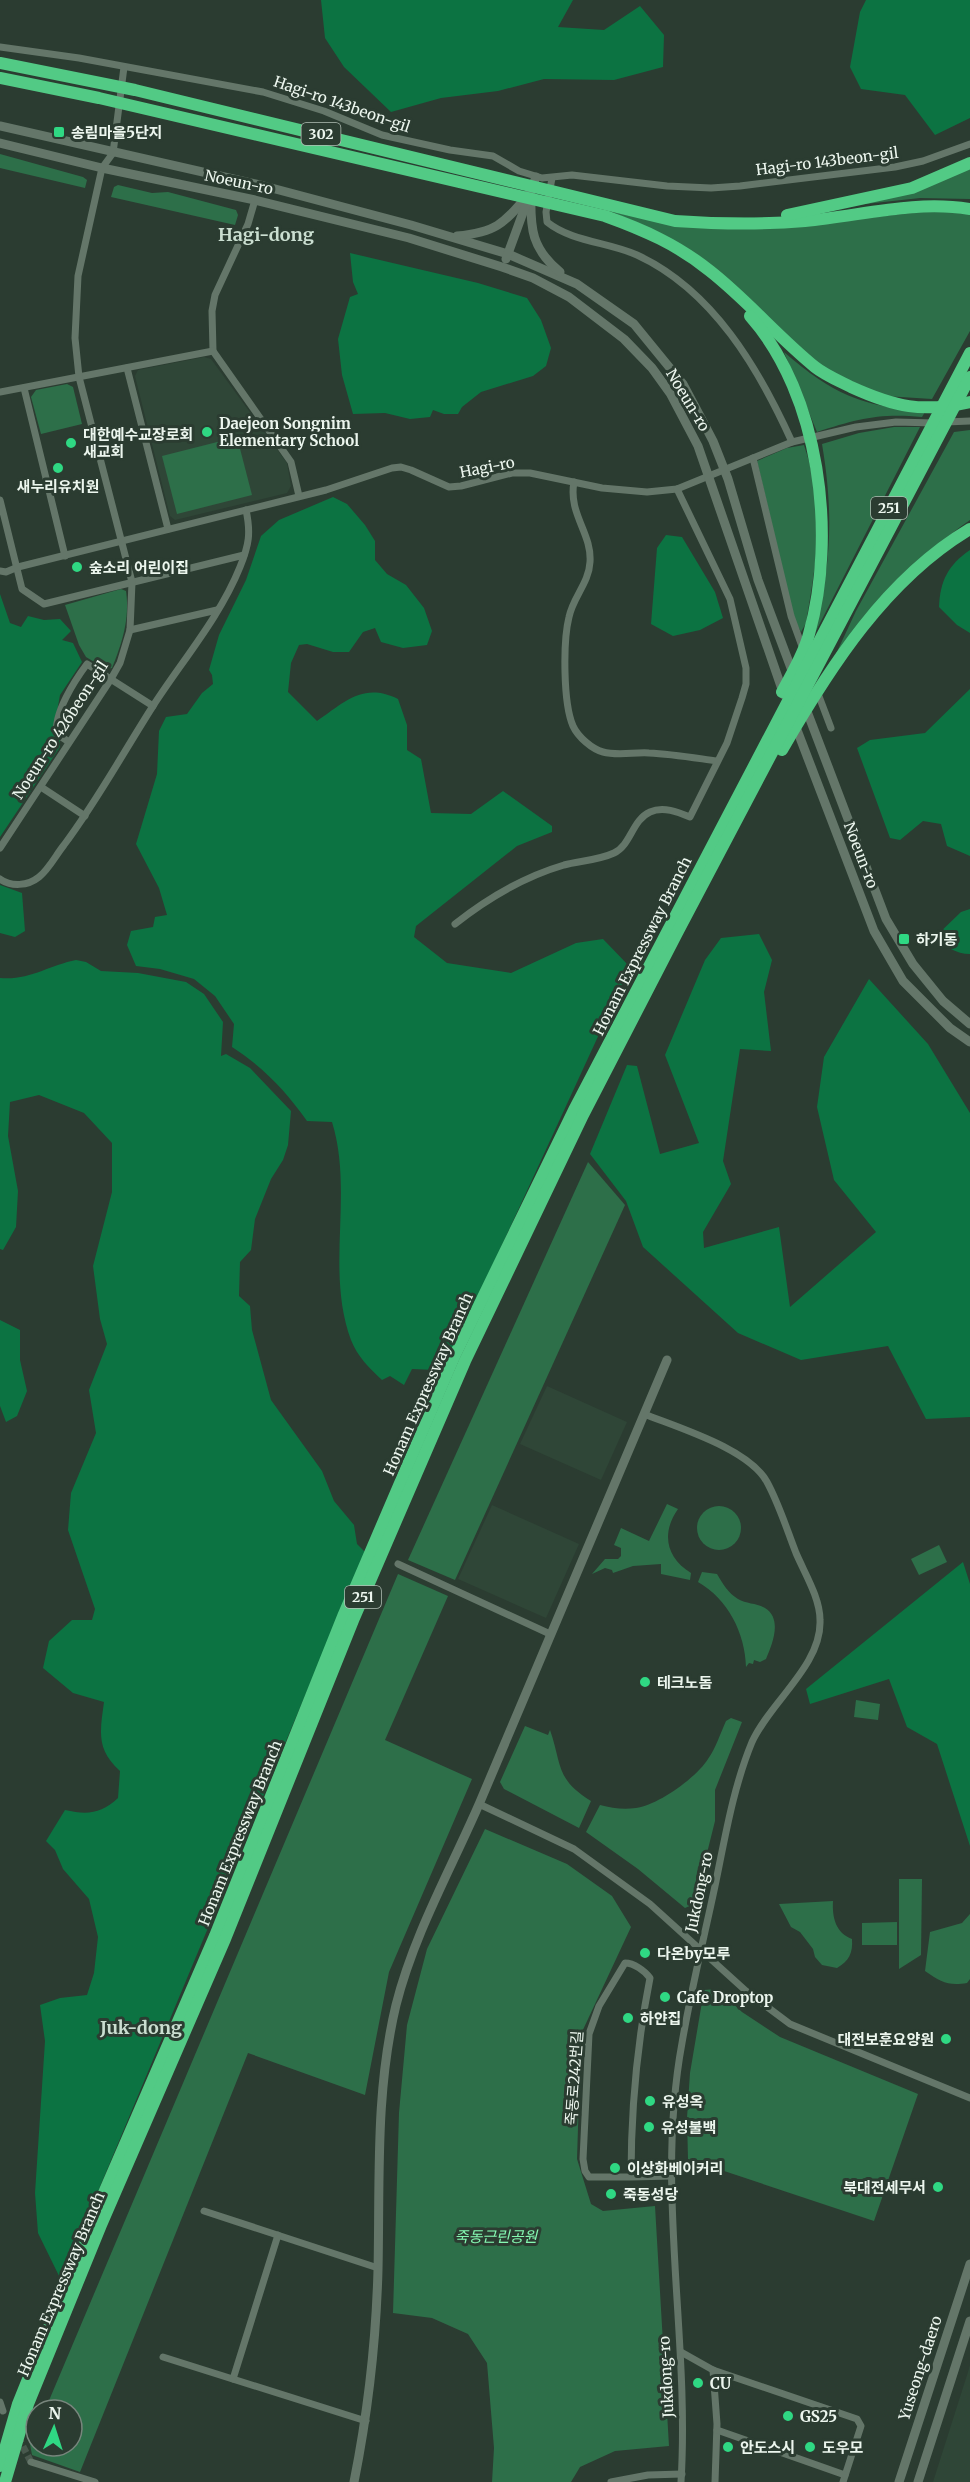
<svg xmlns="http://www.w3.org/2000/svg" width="970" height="2482" font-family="Merriweather,'Noto Sans KR',serif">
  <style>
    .built { fill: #2f4637 }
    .green { fill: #2d6f49 }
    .forest { fill: #0c7342 }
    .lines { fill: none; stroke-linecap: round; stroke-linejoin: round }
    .street-tunnel { stroke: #48584d; stroke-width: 7; stroke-dasharray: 7 3.5; stroke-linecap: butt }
    .street { stroke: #647669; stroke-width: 7 }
    .secondary { stroke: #647669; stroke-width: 9 }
    .highway { stroke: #52ca85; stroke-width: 12 }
    .poi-dot { fill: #2fd883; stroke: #2b3c31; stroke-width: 2 }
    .labels { text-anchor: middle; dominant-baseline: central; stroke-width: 6; stroke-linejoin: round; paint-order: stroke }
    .shield { fill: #2b3c31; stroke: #b2beb5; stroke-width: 1.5 }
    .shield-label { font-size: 14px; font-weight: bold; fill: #ecf6ee }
    .street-label { font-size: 15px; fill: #ecf6ee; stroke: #2b3c31 }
    .poi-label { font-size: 15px; font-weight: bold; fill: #ecf6ee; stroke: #2b3c31; text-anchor: start }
    .park-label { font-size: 15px; font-style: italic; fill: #85f9b2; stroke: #2b3c31 }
    .quarter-label { font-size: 18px; font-weight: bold; fill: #caded0; stroke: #2b3c31 }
  </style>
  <rect width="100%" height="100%" fill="#2b3c31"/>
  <g class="built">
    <path d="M204,357L211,359L287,463L291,486L287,493L175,520L170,516L135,376L138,370Z"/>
    <path d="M547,1386L627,1422L601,1480L520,1444Z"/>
    <path d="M492,1505L579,1544L546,1618L458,1579Z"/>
    <path d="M970,2365V2482H933L968,2372Z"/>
  </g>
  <g class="green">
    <path d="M0,154L83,177L87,180L85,188L0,168Z"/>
    <path d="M970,167V199L920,198L847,206Z"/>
    <path d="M118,185L152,193L168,192L236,210L238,215L235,225L111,197L114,187Z"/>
    <path d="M932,211L970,214V331L932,399L885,396L820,368L647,227L612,212L646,218L876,217Z"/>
    <path d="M784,352C834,395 859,405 925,412L922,417C879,413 857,419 817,432Z"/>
    <path d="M67,384L73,387L82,424L41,434L31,397L36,390Z"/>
    <path d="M894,427H920L814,635C831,565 834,516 822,444L859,433Z"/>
    <path d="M970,430V520C915,559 874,602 835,656L856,611L954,432Z"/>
    <path d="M237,437L252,495L177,514L162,456Z"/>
    <path d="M804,445C826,511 817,556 806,623L801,632L794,618L757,461L787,448Z"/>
    <path d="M121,589L126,591C130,619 122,643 112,668L106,669L86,657L79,645L65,605Z"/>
    <path d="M588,1162L625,1205L455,1580L408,1560Z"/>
    <path d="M667,1504L678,1509C661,1533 666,1558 691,1573L690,1580L661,1574V1564L633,1566L613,1573L612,1570L605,1568L592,1574L605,1559H618L621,1556V1548L614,1545L621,1528L649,1541Z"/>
    <circle cx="719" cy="1528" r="22"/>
    <path d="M939,1545L947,1562L919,1575L911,1559Z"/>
    <path d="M702,1572L717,1574C723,1584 728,1593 738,1599C746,1604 757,1603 765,1608C783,1619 772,1645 766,1659L760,1662L754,1660L753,1664L749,1663L746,1667C745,1633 728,1599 698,1582Z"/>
    <path d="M398,1574L448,1596L385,1740L472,1779L389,1972L365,2095L248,2053L80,2472L32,2455L30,2444L36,2431V2446H72V2410H45Z"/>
    <path d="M856,1700L880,1704L878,1720L854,1717Z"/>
    <path d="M731,1718L742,1722L715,1790V1821L707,1853L698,1867L692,1905L685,1908L638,1869L586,1832L600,1805C612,1808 623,1810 636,1808C658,1805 696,1778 708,1759C716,1748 720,1734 726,1721Z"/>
    <path d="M525,1726L548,1735L550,1730C562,1764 555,1779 591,1801L579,1828L504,1789L500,1782Z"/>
    <path d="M485,1829L567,1864L612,1896L631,1927L581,2034L577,2159L591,2204L603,2211L655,2206L669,2446L615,2451L580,2467L571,2482H492L494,2448L487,2363L468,2334L432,2318L393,2313L399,2113L407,2025L427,1949Z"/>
    <path d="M899,1879H922L921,1955L899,1969Z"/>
    <path d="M833,1901C832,1918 836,1933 852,1939C853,1953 849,1961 837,1968L822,1965L815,1957L813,1949L800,1932L791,1927L779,1904Z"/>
    <path d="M970,1914V1979L967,1983C948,1986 941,1982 925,1971L930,1932L962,1923Z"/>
    <path d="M897,1922V1945H862V1923Z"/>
    <path d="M717,1989L742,2012L780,2037L918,2094L874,2221L688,2159L687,2118L690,2073L704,1990Z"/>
  </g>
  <g class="forest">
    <path d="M321,0H573L558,27L604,30L640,6L664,35L663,67L614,80L544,79L498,91L441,98L391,112L344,67L325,38Z"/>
    <path d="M866,0H970V118L935,135L905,95L861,89L850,67L860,12Z"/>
    <path d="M350,253L478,283L527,298L541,320L551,348L546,366L533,376L481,392L462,407L458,414H444L433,410L430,417L410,419L385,413L353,414L342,375L338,339L350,297L358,294L353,282Z"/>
    <path d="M333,497L347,504L365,525L375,541V560L387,574L406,585L424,608L432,631L427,645L403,648L381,642L375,628L363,632L349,652H333L307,644L299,645L291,663L288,692L317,721C345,702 363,682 398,699L407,725V750L421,759L431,813L471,814L503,791L552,826V832L517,846L416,926L414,937L447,963L511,973L576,943L603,939L630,967L426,1410L418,1409L416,1402L435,1370L412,1369L404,1385L390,1376L382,1380C370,1369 357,1356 351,1340C325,1270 354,1193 332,1122L307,1121C286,1091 263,1067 232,1047L234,1024L215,996L194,979L160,969L136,966L127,945L131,931L153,927L155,917L167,915L159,888L136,844L157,774L159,731L166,717L187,714L202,693L213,684L212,675L209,670L219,635L246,580L261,536L279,520Z"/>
    <path d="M666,535L682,537L715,592L723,618L700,630L673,636L651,624L657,548Z"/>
    <path d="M970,550V633L957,625L939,607C940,581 948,565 970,550Z"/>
    <path d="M0,594L10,623L21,627L28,616L44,620L60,619L71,631L62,640L73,643L82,662L60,695L53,734L60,740V747L0,837Z"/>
    <path d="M970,689V856L947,846L941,824L923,821L900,840L890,838L857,748L870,740L925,733Z"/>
    <path d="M0,885L22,893L25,931L15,937L0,933Z"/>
    <path d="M970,909V954C956,954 945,946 934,938L961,912Z"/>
    <path d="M759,934L772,960L764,992L771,1051L740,1049L723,1161L731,1184L703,1232L704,1248L779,1227L790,1307L876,1232L834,1180L817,1107L824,1057L869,979L928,1044L970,1113V1417L926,1419L888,1346L801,1360L738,1333L643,1247L626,1201L590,1154L627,1065L637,1066L660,1154L699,1143L665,1055L705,960L721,938Z"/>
    <path d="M76,960L86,962L101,971L138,973L186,982L204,994L223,1022L221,1056L226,1054L250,1068L291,1111L288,1145L283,1160L271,1179L255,1219L251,1250L240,1262L239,1296L250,1306L252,1330L271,1400L322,1471L334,1501L354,1525L357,1544L365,1552L61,2280L38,2233L35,2193L45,2041L40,2005L60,1998L87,1995L94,1973L98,1937L89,1899L63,1869L55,1850L46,1841L65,1810C87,1815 101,1814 118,1798L120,1771C96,1749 100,1732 104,1702L73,1693L43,1668L49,1641L72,1620H92L95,1609L68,1530L71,1493L96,1433L89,1390L107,1344L100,1319L93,1266L112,1192V1143L84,1113L39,1095L10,1102L8,1136L18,1191L16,1227L3,1250L0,1249V978C28,981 50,965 76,960Z"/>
    <path d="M0,1320L20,1330V1360L27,1391L17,1416L6,1422L0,1406Z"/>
    <path d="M963,1562L970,1584V1846L937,1744L907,1727L889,1679L810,1704L806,1689Z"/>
  </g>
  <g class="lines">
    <path class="street-tunnel" d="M18,2437L31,2462"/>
    <g class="street">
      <path d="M0,47L79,58L263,92L324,111L382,135L450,150L493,156L519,171L542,178L572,175L667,186L711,188L740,186L895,167L923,161L970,144"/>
      <path d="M552,178L546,212L547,222C572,242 608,242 637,255C713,290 759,369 792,442"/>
      <path d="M255,200L248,224L215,295L212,311L213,351L291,462L299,496"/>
      <path d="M127,368L168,529"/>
      <path d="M24,388L65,556"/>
      <path d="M0,392L213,351"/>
      <path d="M946,422L970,421"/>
      <path d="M753,458L791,616L803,649"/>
      <path d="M574,482C568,514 592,533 590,562C589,583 573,597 569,617C563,641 563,703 573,726C578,737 592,749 603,752C617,756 635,752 649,753C672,754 695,758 717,761"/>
      <path d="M0,500L22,589L44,604L244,555"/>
      <path d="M0,571L6,572L18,567L326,490L392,468L401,467L411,470L449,487L461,486L512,473H530L602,488L647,492L677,489L792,442L856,427L896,422L934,423"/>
      <path d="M130,630L217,610"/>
      <path d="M817,691L831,728"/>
      <path d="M69,742L57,734C53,714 75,680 87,664L153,706"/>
      <path d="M41,787L85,816"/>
      <path d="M0,848L111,679L120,663L130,630L132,582L79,377L75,338L78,276L102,168L113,153L124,67"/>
      <path d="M0,879C11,887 28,886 39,877C49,869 56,855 64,845C97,801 123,753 153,706C182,661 220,617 240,567C249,545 251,533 246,510"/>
      <path d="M455,924C488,898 523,877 564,865C580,861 599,860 614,853C631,845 632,820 650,812C663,806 678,812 690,817L727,743L742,698L746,684V668L730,599L677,489"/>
      <path d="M644,1414C679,1428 749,1449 767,1482C779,1504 787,1530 796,1553C805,1574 820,1598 820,1620C822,1665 770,1702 752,1742C733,1788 725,1838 715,1886C704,1938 691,1990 682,2043C655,2189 690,2336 681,2482"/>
      <path d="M398,1564L550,1634"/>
      <path d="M479,1804L574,1849L650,1904L746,1991L790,2024L970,2098"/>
      <path d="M631,2177H589L585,2171L583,2159L589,2034L599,2006L625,1963C634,1963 645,1971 650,1978C637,2044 631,2111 631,2177L671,2176"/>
      <path d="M204,2211L378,2268"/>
      <path d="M681,2352L713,2370L857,2419L861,2426L843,2482"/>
      <path d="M163,2357L366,2421"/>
      <path d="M713,2370L717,2424L715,2482"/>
      <path d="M233,2379L278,2235"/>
      <path d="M0,2402L3,2411"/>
      <path d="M717,2430L845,2475"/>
      <path d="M31,2462L95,2482"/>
      <path d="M611,2482L648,2475L682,2474"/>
    </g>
    <g class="secondary">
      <path d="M0,126L264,186L411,225L508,254L577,284L634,324L683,384L700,416L713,441L728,479L758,580L794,676"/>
      <path d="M0,143L102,168L255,200L409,238L502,267L533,278L569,297L624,339L652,368L670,393L698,446L784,695"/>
      <path d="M531,194C530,229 532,249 560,272"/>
      <path d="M457,236C497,232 503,224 529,194"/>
      <path d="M506,259L536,177"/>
      <path d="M805,706L886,919L913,964L943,1001L970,1024"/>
      <path d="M794,722L874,931L903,981L950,1028L970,1042"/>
      <path d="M354,2482C368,2412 376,2342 378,2270C380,2181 375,2092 396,2005C414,1934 451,1869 480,1802C543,1655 604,1507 667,1360"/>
      <path d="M899,2482L970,2264"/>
      <path d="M918,2482L970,2321"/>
    </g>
    <g class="highway">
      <path d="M0,63L135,90L675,221C719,224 761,225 805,221C860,216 914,200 970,209"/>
      <path d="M0,78L99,98L605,216C644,230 678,245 710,271C747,300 778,337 815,367C825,375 839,381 851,387C895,407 922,413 970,402"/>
      <path d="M787,215L912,188L970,163"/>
      <path d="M750,316C820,395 837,535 809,634C804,654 792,673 782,692"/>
      <path d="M782,750C830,667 886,579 970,529"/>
      <path d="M0,2466L18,2404L91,2223L215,1936L344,1614L454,1357L574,1110L970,353"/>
      <path d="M5,2482L28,2404L101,2225L225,1939L354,1618L465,1361L583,1115L677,933L970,377"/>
    </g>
  </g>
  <g class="poi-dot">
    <rect x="53" y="126" width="12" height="12" rx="3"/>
    <circle cx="207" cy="432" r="6"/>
    <circle cx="71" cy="443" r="6"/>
    <circle cx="58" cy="468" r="6"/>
    <circle cx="77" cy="567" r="6"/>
    <rect x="898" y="933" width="12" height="12" rx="3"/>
    <circle cx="645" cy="1682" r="6"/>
    <circle cx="645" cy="1953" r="6"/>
    <circle cx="665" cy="1997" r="6"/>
    <circle cx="628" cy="2018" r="6"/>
    <circle cx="946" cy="2039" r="6"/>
    <circle cx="650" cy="2101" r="6"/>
    <circle cx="649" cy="2127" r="6"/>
    <circle cx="615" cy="2168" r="6"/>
    <circle cx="938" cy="2187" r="6"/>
    <circle cx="611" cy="2194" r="6"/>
    <circle cx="698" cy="2383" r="6"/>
    <circle cx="788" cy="2416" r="6"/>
    <circle cx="728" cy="2447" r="6"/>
    <circle cx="810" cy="2447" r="6"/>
  </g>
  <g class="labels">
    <g class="shield">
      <rect x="301.5" y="123" width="39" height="22" rx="4.5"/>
      <rect x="871" y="497" width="36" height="22" rx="4.5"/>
      <rect x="345" y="1586" width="36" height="22" rx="4.5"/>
    </g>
    <g class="shield-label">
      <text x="321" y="134">302</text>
      <text x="889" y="508">251</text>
      <text x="363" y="1597">251</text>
    </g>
    <g class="street-label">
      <text transform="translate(342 104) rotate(19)">Hagi-ro 143beon-gil</text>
      <text transform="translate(827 161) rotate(-7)">Hagi-ro 143beon-gil</text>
      <text transform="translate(239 182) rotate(12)">Noeun-ro</text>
      <text transform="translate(688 400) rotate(59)">Noeun-ro</text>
      <text transform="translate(487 467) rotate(-11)">Hagi-ro</text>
      <text transform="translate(60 730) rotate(-57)">Noeun-ro 426beon-gil</text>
      <text transform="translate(861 855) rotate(69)">Noeun-ro</text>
      <text transform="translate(642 946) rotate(-63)">Honam Expressway Branch</text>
      <text transform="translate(428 1384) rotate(-66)">Honam Expressway Branch</text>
      <text transform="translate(240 1833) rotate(-68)">Honam Expressway Branch</text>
      <text transform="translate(699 1892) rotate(-78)">Jukdong-ro</text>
      <text transform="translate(574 2078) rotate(-86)">죽동로242번길</text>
      <text transform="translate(61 2284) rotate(-67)">Honam Expressway Branch</text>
      <text transform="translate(920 2368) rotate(-72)">Yuseong-daero</text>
      <text transform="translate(666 2377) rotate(-93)">Jukdong-ro</text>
    </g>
    <g class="poi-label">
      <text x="71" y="132">송림마을5단지</text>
      <text x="219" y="423">Daejeon Songnim<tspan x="219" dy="17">Elementary School</tspan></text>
      <text x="83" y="434">대한예수교장로회<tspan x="83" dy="17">새교회</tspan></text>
      <text x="58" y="486" text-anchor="middle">새누리유치원</text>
      <text x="89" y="567">숲소리 어린이집</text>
      <text x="916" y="939">하기동</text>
      <text x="657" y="1682">테크노돔</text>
      <text x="657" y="1953">다온by모루</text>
      <text x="677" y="1997">Cafe Droptop</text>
      <text x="640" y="2018">하얀집</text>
      <text x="934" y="2039" text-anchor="end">대전보훈요양원</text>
      <text x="662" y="2101">유성옥</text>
      <text x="661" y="2127">유성불백</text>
      <text x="627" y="2168">이상화베이커리</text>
      <text x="926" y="2187" text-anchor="end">북대전세무서</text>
      <text x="623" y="2194">죽동성당</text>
      <text x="710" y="2383">CU</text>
      <text x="800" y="2416">GS25</text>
      <text x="740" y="2447">안도스시</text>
      <text x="822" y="2447">도우모</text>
    </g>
    <g class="park-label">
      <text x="496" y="2236">죽동근린공원</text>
    </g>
    <g class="quarter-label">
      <text x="266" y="234">Hagi-dong</text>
      <text x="141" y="2027">Juk-dong</text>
    </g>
  </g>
  <g transform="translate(54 2428) rotate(3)"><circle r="28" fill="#2b3c31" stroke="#78867d" stroke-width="1.5"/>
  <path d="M0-4.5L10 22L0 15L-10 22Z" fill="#2fd883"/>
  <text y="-9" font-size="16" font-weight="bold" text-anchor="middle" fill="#ecf6ee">N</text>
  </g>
</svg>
